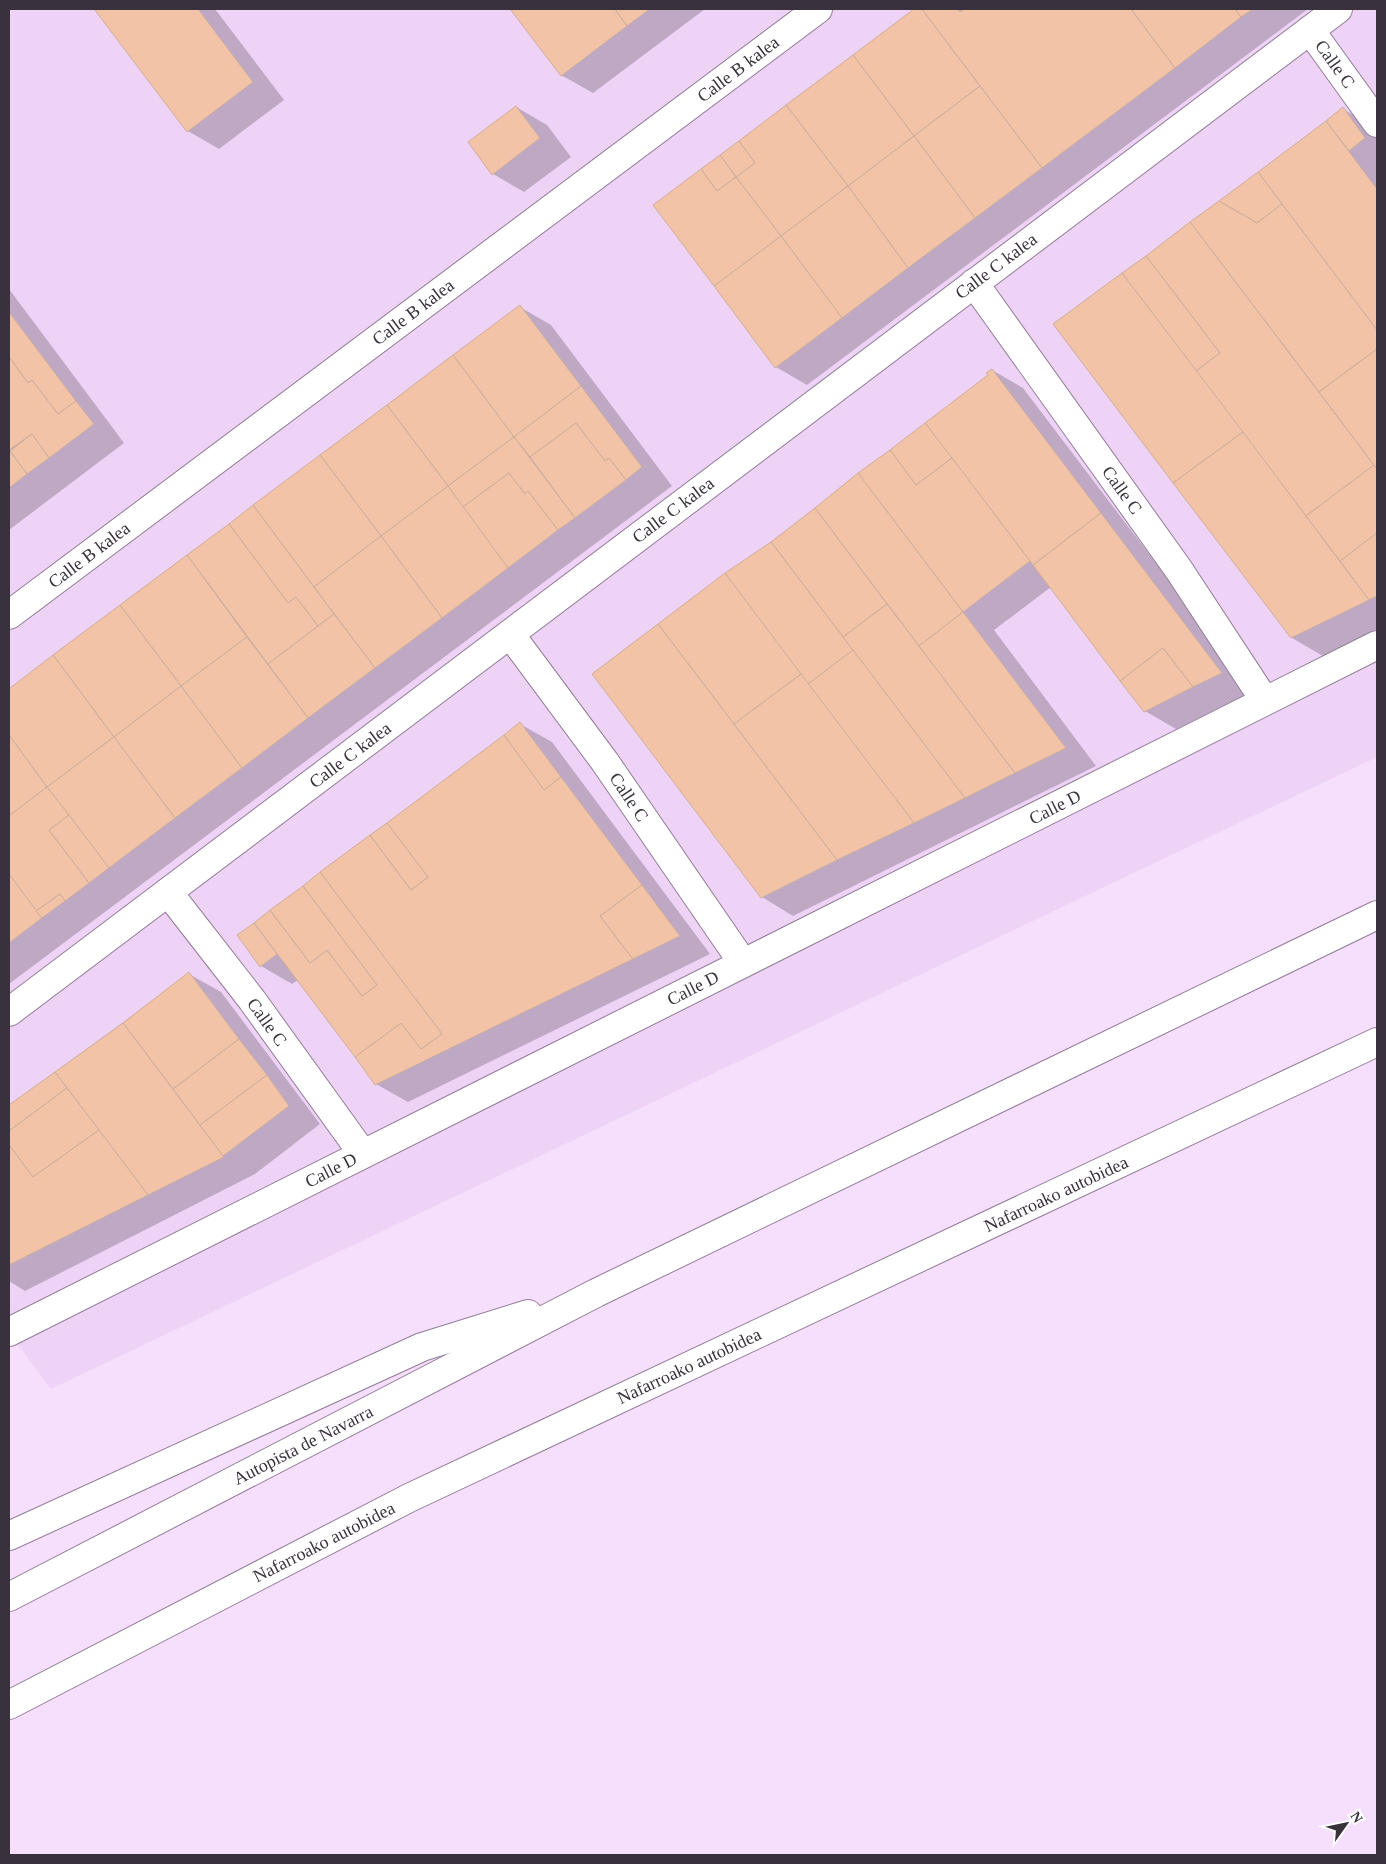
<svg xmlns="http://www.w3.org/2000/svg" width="1386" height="1864" font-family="'Times New Roman',serif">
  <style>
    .built { fill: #eed3f6 }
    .shadow { fill: #0003 }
    .building { fill: #f3c3a7; stroke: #cdae9c }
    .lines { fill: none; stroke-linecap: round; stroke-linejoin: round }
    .minor-casing { stroke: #917d97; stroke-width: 30 }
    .highway-casing { stroke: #917d97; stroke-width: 30 }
    .minor { stroke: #fff; stroke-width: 28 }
    .highway { stroke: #fff; stroke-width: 28 }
    .labels { text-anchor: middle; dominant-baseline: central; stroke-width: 4; stroke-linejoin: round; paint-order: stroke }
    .street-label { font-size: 18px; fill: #39313c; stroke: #fff }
  </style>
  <rect width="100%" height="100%" fill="#f5dffc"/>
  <path class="built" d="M9,9H1377V757L51,1389L9,1333Z"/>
  <g class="shadow">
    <path d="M96,9H215L284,100L219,149L188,131Z"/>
    <path d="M512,9H705L593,93L561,75Z"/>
    <path d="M917,9H1308L807,385L776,367L655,205Z"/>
    <path d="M516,107L547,125L571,157L524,192L493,174Z"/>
    <path d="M1343,109L1375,127L1377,131V629L1323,656L1292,638L1055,324Z"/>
    <path d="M9,289L124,443L9,530Z"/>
    <path d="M520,307L551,325L672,486L9,984V691Z"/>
    <path d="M992,370L1023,388L1253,691L1176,729L1145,711L1051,587L994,630L1096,766L793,916L762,897L593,674L816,509L990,375Z"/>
    <path d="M520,724L552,742L710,954L408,1102L376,1084L298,980L292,984L261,966L239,936Z"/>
    <path d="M189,974L221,992L320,1124L255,1174L25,1291L9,1281V1106Z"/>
  </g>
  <g class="building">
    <path d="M94,9H198L253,82L187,132Z"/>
    <path d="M510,9H615L627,26L561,76Z"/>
    <path d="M615,9H650L627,26Z"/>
    <path d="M914,9H922L980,86L914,136L853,55Z"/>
    <path d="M922,9H957L960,12L964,9H1131L1175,68L1042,168Z"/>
    <path d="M1131,9H1235L1241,17L1175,68Z"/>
    <path d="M1235,9H1253L1241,17Z"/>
    <path d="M853,55L914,136L848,186L786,105Z"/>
    <path d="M980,86L1042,168L975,218L914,136Z"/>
    <path d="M786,105L848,186L781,236L736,177L755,163L739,141Z"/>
    <path d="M516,106L540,138L492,175L468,142Z"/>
    <path d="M1343,107L1365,138L1349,151L1326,121Z"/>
    <path d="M1326,121L1377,189V330L1258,172Z"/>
    <path d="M914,136L975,218L908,268L848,186Z"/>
    <path d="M739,141L755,163L736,177L720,155Z"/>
    <path d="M720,155L736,177L717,191L701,169Z"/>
    <path d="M701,169L717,191L736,177L781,236L714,286L653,205Z"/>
    <path d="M1258,172L1282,204L1257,223L1219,201Z"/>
    <path d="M848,186L908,268L842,318L781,236Z"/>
    <path d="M1219,201L1257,223L1282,204L1377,330V349L1319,392L1190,222Z"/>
    <path d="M1190,222L1374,465L1306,516L1196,371L1220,353L1146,256Z"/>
    <path d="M781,236L842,318L775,368L714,286Z"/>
    <path d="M1146,256L1220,353L1196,371L1122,273Z"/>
    <path d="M1122,273L1243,432L1173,483L1053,324Z"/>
    <path d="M520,305L581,386L514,437L453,355Z"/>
    <path d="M9,312L76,401L58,414L32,380L28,383L9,357Z"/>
    <path d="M1377,349V469L1319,392Z"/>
    <path d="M453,355L514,437L448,486L387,405Z"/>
    <path d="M9,357L28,383L32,380L58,414L76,401L94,424L49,458L32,434L9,450Z"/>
    <path d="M992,369L1101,513L1033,565L925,423L988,375L986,373Z"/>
    <path d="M581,386L642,467L626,480L609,458L605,461L576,423L530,457L514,437Z"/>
    <path d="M387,405L448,486L381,536L320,455Z"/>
    <path d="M576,423L605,461L609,458L626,480L575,518L530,457Z"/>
    <path d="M925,423L952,458L916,485L890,450Z"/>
    <path d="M1243,432L1369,600L1291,638L1173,483Z"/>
    <path d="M32,434L49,458L27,474L10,451Z"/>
    <path d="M514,437L575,518L558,530L528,491L525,494L509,473L463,507L448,486Z"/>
    <path d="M9,450L27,474L9,488Z"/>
    <path d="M890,450L916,485L952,458L1030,561L963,612L858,473Z"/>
    <path d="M320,455L381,536L314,587L253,505Z"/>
    <path d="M1374,465L1377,469V533L1340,561L1306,516Z"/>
    <path d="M509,473L525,494L528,491L558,530L508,568L463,507Z"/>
    <path d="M858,473L963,612L919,646L815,508Z"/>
    <path d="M448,486L508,568L442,618L381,536Z"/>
    <path d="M253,505L334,614L318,626L296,597L288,603L229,524Z"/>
    <path d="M815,508L887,604L843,637L771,542Z"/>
    <path d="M1101,513L1222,673L1193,687L1163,648L1120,681L1033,565Z"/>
    <path d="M229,524L288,603L296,597L318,626L268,664L187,555Z"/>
    <path d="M1377,533V596L1369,600L1340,561Z"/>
    <path d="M381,536L442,618L375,668L314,587Z"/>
    <path d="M771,542L853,650L808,684L725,573Z"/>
    <path d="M187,555L247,637L181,686L120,605Z"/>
    <path d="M725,573L801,674L734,724L658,624Z"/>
    <path d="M887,604L919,646L1015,773L965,798L843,637Z"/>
    <path d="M120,605L181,686L114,737L53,655Z"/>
    <path d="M963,612L1066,748L1015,773L919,646Z"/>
    <path d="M334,614L375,668L308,718L268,664Z"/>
    <path d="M658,624L734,724L837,860L761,898L592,674Z"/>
    <path d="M247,637L308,718L242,768L181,686Z"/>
    <path d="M1163,648L1193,687L1144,712L1120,681Z"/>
    <path d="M853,650L965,798L914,823L808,684Z"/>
    <path d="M53,655L114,737L47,787L9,735V689Z"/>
    <path d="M801,674L914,823L837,860L734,724Z"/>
    <path d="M181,686L242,768L175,818L114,737Z"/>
    <path d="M520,722L561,777L544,790L504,735Z"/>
    <path d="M9,735L47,787L9,816Z"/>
    <path d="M504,735L544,790L561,777L642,885L600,916L633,959L375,1085L355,1057L401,1023L421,1049L442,1034L320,872L370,835L411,890L428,877L387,823Z"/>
    <path d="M114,737L175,818L109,868L47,787Z"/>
    <path d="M47,787L69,815L49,830L89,883L65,901L60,894L36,911L9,874V816Z"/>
    <path d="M69,815L109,868L89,883L49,830Z"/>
    <path d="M387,823L428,877L411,890L370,835Z"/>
    <path d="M320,872L442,1034L421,1049L401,1023L355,1057L254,923L270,910L310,963L327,950L362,996L377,985L303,886Z"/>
    <path d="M9,874L42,918L9,943Z"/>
    <path d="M642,885L680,936L633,959L600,916Z"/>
    <path d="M303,886L377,985L362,996L327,950L310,963L270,910Z"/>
    <path d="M60,894L65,901L42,918L36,911Z"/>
    <path d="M254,923L277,954L260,967L237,935Z"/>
    <path d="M189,972L239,1039L173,1089L123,1023Z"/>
    <path d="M123,1023L224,1157L148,1195L55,1072Z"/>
    <path d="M239,1039L267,1075L200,1125L173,1089Z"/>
    <path d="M55,1072L67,1088L9,1131V1105Z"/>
    <path d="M267,1075L289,1106L223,1156L200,1125Z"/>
    <path d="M67,1088L99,1130L33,1177L9,1145V1131Z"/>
    <path d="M99,1130L148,1195L9,1265V1145L33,1177Z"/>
  </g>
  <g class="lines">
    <g class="minor-casing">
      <g id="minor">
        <path d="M1310,30L1377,123"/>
        <path d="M974,283L1179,570L1265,701"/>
        <path d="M9,615L818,9"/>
        <path d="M510,634L605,762L743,963"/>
        <path d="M168,892L252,1000L363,1154"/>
        <path d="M9,1012L1338,9"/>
        <path d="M9,1332L1377,645"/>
      </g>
    </g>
    <g class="highway-casing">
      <g id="highway">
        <path d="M9,1536L422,1347L528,1314"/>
        <path d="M9,1597L596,1293L1377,915"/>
        <path d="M9,1705L409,1498L1377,1042"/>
      </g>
    </g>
    <use href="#minor" class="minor"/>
    <use href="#highway" class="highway"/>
  </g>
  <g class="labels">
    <g class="street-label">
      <text transform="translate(1335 64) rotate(54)">Calle C</text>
      <text transform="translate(738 69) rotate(-37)">Calle B kalea</text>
      <text transform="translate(996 266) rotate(-37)">Calle C kalea</text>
      <text transform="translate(413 312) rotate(-37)">Calle B kalea</text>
      <text transform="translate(1122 490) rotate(54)">Calle C</text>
      <text transform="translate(673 510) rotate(-37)">Calle C kalea</text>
      <text transform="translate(89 555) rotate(-37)">Calle B kalea</text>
      <text transform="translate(350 755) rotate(-37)">Calle C kalea</text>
      <text transform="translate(629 797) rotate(56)">Calle C</text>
      <text transform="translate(1055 807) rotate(-27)">Calle D</text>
      <text transform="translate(693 988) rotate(-27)">Calle D</text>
      <text transform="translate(267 1022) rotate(54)">Calle C</text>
      <text transform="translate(331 1170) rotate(-27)">Calle D</text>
      <text transform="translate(1056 1194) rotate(-25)">Nafarroako autobidea</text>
      <text transform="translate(689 1366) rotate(-25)">Nafarroako autobidea</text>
      <text transform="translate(303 1445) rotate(-27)">Autopista de Navarra</text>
      <text transform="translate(324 1542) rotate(-27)">Nafarroako autobidea</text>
    </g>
  </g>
  <rect width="1386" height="1864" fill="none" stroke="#39313c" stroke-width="20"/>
  <g transform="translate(1346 1824) rotate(57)" stroke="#ffffff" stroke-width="4" paint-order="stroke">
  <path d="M0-4L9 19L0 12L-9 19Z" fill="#39313c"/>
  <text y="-8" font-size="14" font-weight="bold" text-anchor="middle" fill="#39313c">N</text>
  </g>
</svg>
